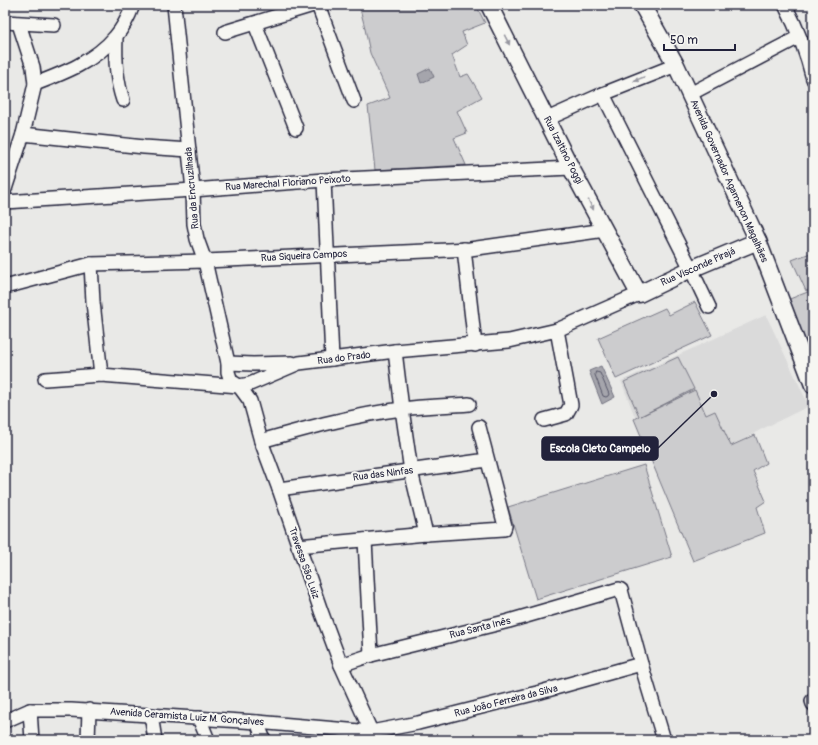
<svg xmlns="http://www.w3.org/2000/svg" width="818" height="745" font-family="Pangolin,sans-serif">
  <style>
    .built { fill: #dadada }
    .green { fill: #ccccce; stroke: #777784 }
    .water { fill: #a5a5ac; stroke: #71717f }
    .lines { fill: none; stroke-linecap: round; stroke-linejoin: round }
    .shore { stroke: #565668; stroke-width: 1 }
    .minor-casing { stroke: #22223b; stroke-width: 16 }
    .major-casing { stroke: #22223b; stroke-width: 19 }
    .minor { stroke: #f6f6f2; stroke-width: 13 }
    .major { stroke: #f6f6f2; stroke-width: 16 }
    .oneway { fill: #9797a0 }
    .labels { text-anchor: middle; dominant-baseline: central; stroke-width: 4; stroke-linejoin: round; paint-order: stroke }
    .street-label { font-size: 10px; fill: #22223b; stroke: #f6f6f2 }
    .leader { fill: none; stroke: #22223b; stroke-width: 1.5 }
    .callout-dot { fill: #22223b; stroke: #f6f6f2; stroke-width: 1.5 }
    .callout { fill: #22223b; stroke: #22223b; stroke-width: 1.5 }
    .callout-label { font-size: 11px; text-anchor: middle; font-weight: bold; fill: #fff }
  </style>
  <rect width="100%" height="100%" fill="#e9e9e7"/>
  <filter id="ink" filterUnits="userSpaceOnUse"><feTurbulence type="fractalNoise" baseFrequency=".025" numOctaves="2"/><feDisplacementMap in="SourceGraphic" scale="8" xChannelSelector="R" yChannelSelector="G"/><feConvolveMatrix kernelMatrix="1 2 1 2 8 2 1 2 1" color-interpolation-filters="sRGB"/></filter>
  <g filter="url(#ink)">
    <path class="built" d="M766,315L809,406L760,430L662,486L621,381Z"/>
    <g class="green">
      <path d="M359,5H476L485,23L462,32L467,45L452,55L460,77L468,74L482,97L457,111L467,133L454,138L466,165L375,170L368,106L390,98L370,53L364,24Z"/>
      <path d="M813,252V288L806,291L792,260Z"/>
      <path d="M813,290V357L787,300Z"/>
      <path d="M695,302L712,335L616,379L598,338L665,308L669,315Z"/>
      <path d="M678,357L694,389L641,416L695,390L706,415L715,411L731,446L755,435L766,463L753,471L766,501L757,507L765,533L693,561L634,419L639,416L624,382Z"/>
      <path d="M644,465L672,557L536,599L508,507Z"/>
    </g>
    <g class="water">
      <path d="M430,68L434,77L421,83L418,74Z"/>
      <path d="M601,366L615,397L602,404L589,371Z"/>
    </g>
    <g class="lines">
      <path class="shore" d="M596,372L600,373L609,394L608,396L606,397L603,396L595,375Z"/>
      <g class="minor-casing">
        <g id="minor">
          <path d="M174,5L193,190L194,224L197,239L205,261L228,363V372L231,381L239,386L250,401L261,441L279,489L321,611L341,665L375,740"/>
          <path d="M318,5L354,101"/>
          <path d="M785,5C797,28 807,54 813,79"/>
          <path d="M5,22L54,25"/>
          <path d="M255,24L296,128"/>
          <path d="M225,32L313,5"/>
          <path d="M116,37C115,58 116,80 123,100"/>
          <path d="M35,84C64,73 95,61 115,37C123,28 129,16 133,5"/>
          <path d="M603,94L691,269L709,307"/>
          <path d="M690,94L799,37"/>
          <path d="M547,119L603,94L676,65"/>
          <path d="M23,134L144,147L189,150"/>
          <path d="M324,180L332,359"/>
          <path d="M5,189L23,134L35,84L33,67L19,24"/>
          <path d="M5,202L193,190L324,180L571,168"/>
          <path d="M464,249L475,345"/>
          <path d="M91,264L93,302L101,375"/>
          <path d="M5,287L91,264L205,261L470,249L605,230"/>
          <path d="M395,351L402,409L411,471L426,534"/>
          <path d="M228,363L253,364L292,363"/>
          <path d="M45,379L101,375L239,386L250,384L299,363L395,351L509,341L557,330L639,294"/>
          <path d="M544,420L566,414L571,405L557,330"/>
          <path d="M261,441C307,428 354,415 402,409C424,406 447,406 469,404"/>
          <path d="M279,489L487,460"/>
          <path d="M365,540L371,655"/>
          <path d="M298,546L426,534L504,529L505,526L479,427"/>
          <path d="M341,665L371,655L509,621L619,589L621,590L641,664L664,740"/>
          <path d="M812,701L813,704"/>
          <path d="M30,710L32,740"/>
          <path d="M151,715L155,740"/>
          <path d="M199,718L208,740"/>
          <path d="M5,721L30,710H71L257,722L371,732L418,723L537,693L641,664"/>
          <path d="M257,722L264,740"/>
          <path d="M88,740L89,710"/>
        </g>
      </g>
      <g class="major-casing">
        <g id="major">
          <path d="M489,5L571,168L639,294L691,269L758,241"/>
          <path d="M642,5L676,65L758,241L813,385"/>
        </g>
      </g>
      <use href="#minor" class="minor"/>
      <use href="#major" class="major"/>
    </g>
    <defs><path id="oneway-solid" d="M-6-.8H1V-3.2L6.5 0L1 3.2V.8H-6Z"/></defs>
    <g class="oneway">
      <use href="#oneway-solid" transform="translate(507 40) rotate(63)"/>
      <use href="#oneway-solid" transform="translate(639 79) rotate(158)"/>
      <use href="#oneway-solid" transform="translate(591 205) rotate(62)"/>
    </g>
  </g>
  <g class="labels">
    <g class="street-label">
      <text transform="translate(563 150) rotate(63)">Rua Izaltino Poggi</text>
      <text transform="translate(729 181) rotate(66)">Avenida Governador Agamenon Magalhães</text>
      <text transform="translate(288 183) rotate(-4)">Rua Marechal Floriano Peixoto</text>
      <text transform="translate(192 188) rotate(-95)">Rua da Encruzilhada</text>
      <text transform="translate(304 256) rotate(-3)">Rua Siqueira Campos</text>
      <text transform="translate(698 267) rotate(-24)">Rua Visconde Pirajá</text>
      <text transform="translate(344 358) rotate(-7)">Rua do Prado</text>
      <text transform="translate(383 474) rotate(-7)">Rua das Ninfas</text>
      <text transform="translate(304 563) rotate(71)">Travessa São Luiz</text>
      <text transform="translate(480 628) rotate(-14)">Rua Santa Inês</text>
      <text transform="translate(506 701) rotate(-14)">Rua João Ferreira da Silva</text>
      <text transform="translate(187 717) rotate(4)">Avenida Ceramista Luiz M. Gonçalves</text>
    </g>
  </g>
  <path class="leader" d="M714 394L658 448"/>
  <circle class="callout-dot" cx="714" cy="394" r="4"/>
  <rect class="callout" x="542" y="437" width="116" height="23" rx="4"/>
  <g class="callout-label">
    <text x="600" y="452">Escola Cleto Campelo</text>
  </g>
  <rect width="818" height="745" fill="none" stroke="#f6f6f2" stroke-width="20"/>
  <rect x="10" y="10" width="798" height="725" fill="none" stroke="#22223b" stroke-width="1.5" filter="url(#ink)"/>
  <path d="M664 44v6h71v-6" fill="none" stroke="#22223b" stroke-width="2"/>
  <text x="670" y="44" font-size="12" fill="#22223b" stroke="#f6f6f2" stroke-width="3" paint-order="stroke">50 m</text>
</svg>
